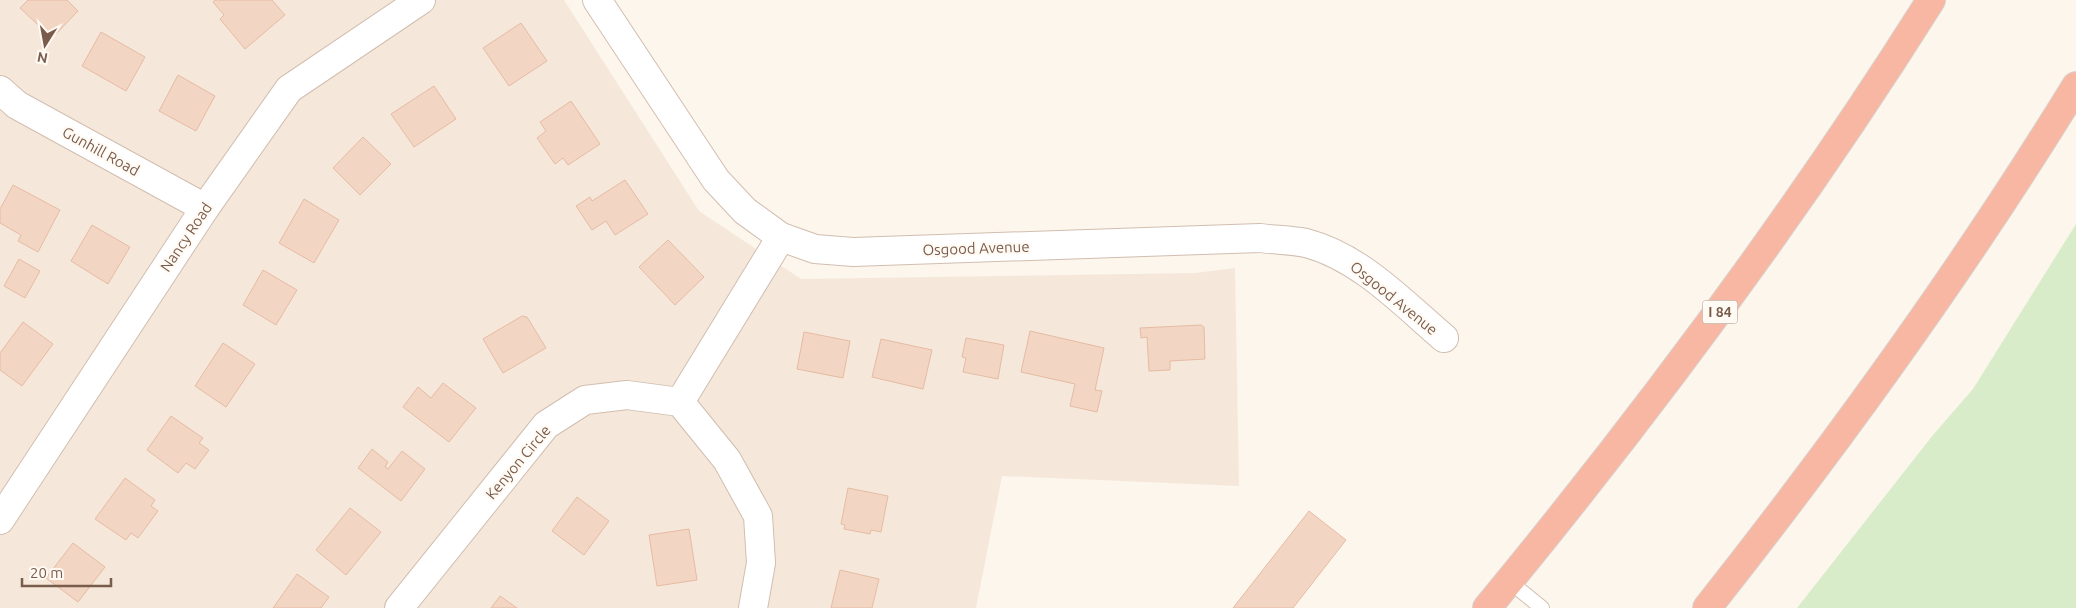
<svg xmlns="http://www.w3.org/2000/svg" width="2076" height="608" font-family="Ubuntu,sans-serif">
  <style>
    .residential { fill: #f5e8da }
    .green { fill: #d8ecc9 }
    .building { fill: #f3d5c3; stroke: #e6bba3 }
    .lines { fill: none; stroke-linecap: round; stroke-linejoin: round }
    .service-casing { stroke: #d1beb0; stroke-width: 16 }
    .minor-casing { stroke: #d1beb0; stroke-width: 30 }
    .motorway-casing { stroke: #dad1cd; stroke-width: 30 }
    .service { stroke: #fff; stroke-width: 14 }
    .minor { stroke: #fff; stroke-width: 28 }
    .motorway { stroke: #f7b7a3; stroke-width: 28 }
    .labels { text-anchor: middle; dominant-baseline: central; stroke-width: 4.5; stroke-linejoin: round; paint-order: stroke }
    .shield { fill: #fffaf3; stroke: #a28b7f; stroke-width: 1 }
    .shield-label { font-size: 14px; font-weight: bold; fill: #7a5c4d }
    .street-label { font-size: 15px; fill: #7a5c4d; stroke: #fffaf3 }
  </style>
  <rect width="100%" height="100%" fill="#fdf6ec"/>
  <path class="residential" d="M0,0H564L699,211L801,279L1195,273L1235,268L1239,486L1002,476L976,608H0Z"/>
  <path class="green" d="M2076,224V608H1797L1933,435L1973,389Z"/>
  <g class="building">
    <path d="M28,0H67L78,11L52,38L20,8Z"/>
    <path d="M215,0H272L285,15L245,49L220,19L224,15L213,2Z"/>
    <path d="M521,23L547,61L509,86L483,48Z"/>
    <path d="M101,32L145,57L126,91L82,66Z"/>
    <path d="M178,75L215,96L196,131L159,111Z"/>
    <path d="M434,86L456,119L414,147L391,114Z"/>
    <path d="M571,101L600,144L568,165L563,158L555,164L537,138L546,131L540,122Z"/>
    <path d="M363,137L391,164L360,195L333,168Z"/>
    <path d="M625,180L648,214L615,235L606,221L592,230L576,206L590,197L592,201Z"/>
    <path d="M13,185L60,210L38,252L18,241L21,235L0,223V209Z"/>
    <path d="M304,199L339,220L314,263L279,243Z"/>
    <path d="M92,225L130,247L108,284L71,261Z"/>
    <path d="M668,240L704,277L675,305L639,267Z"/>
    <path d="M19,259L40,271L25,298L4,286Z"/>
    <path d="M263,270L297,290L276,325L243,305Z"/>
    <path d="M522,316L527,317L546,348L503,373L483,339Z"/>
    <path d="M23,322L53,344L22,386L0,370V353Z"/>
    <path d="M1201,325L1204,327L1205,359L1170,361V370L1149,371L1147,337L1141,338L1140,328Z"/>
    <path d="M1030,331L1104,348L1095,390L1102,391L1097,412L1070,406L1075,384L1021,372Z"/>
    <path d="M804,332L850,341L843,378L797,369Z"/>
    <path d="M966,338L1004,345L998,379L963,372L966,358L962,357Z"/>
    <path d="M881,339L932,350L923,389L872,377Z"/>
    <path d="M223,343L255,364L226,407L195,386Z"/>
    <path d="M443,383L476,408L449,442L403,407L418,387L431,398Z"/>
    <path d="M171,416L203,438L199,443L209,450L195,469L186,463L178,473L147,450Z"/>
    <path d="M372,449L388,462L385,467L388,469L402,451L425,469L401,501L358,468Z"/>
    <path d="M125,478L155,500L151,506L158,511L138,538L131,533L126,540L95,519Z"/>
    <path d="M848,488L888,496L881,532L871,530L870,534L844,529L845,525L841,524Z"/>
    <path d="M577,497L609,521L584,555L552,531Z"/>
    <path d="M350,508L381,532L346,575L316,550Z"/>
    <path d="M1309,511L1346,540L1293,608H1233Z"/>
    <path d="M689,529L697,580L657,586L649,535Z"/>
    <path d="M73,543L105,567L78,602L46,578Z"/>
    <path d="M840,570L879,579L872,608H831Z"/>
    <path d="M297,574L329,597L321,608H273Z"/>
    <path d="M500,596L517,608H491Z"/>
  </g>
  <g class="lines">
    <g class="service-casing">
      <path id="service" d="M1509,581L1542,608"/>
    </g>
    <g class="minor-casing">
      <g id="minor">
        <path d="M597,0L716,180L745,211L781,237L815,249L853,252L1260,238C1275,240 1292,240 1306,243C1360,257 1403,303 1444,338"/>
        <path d="M0,90L17,105L205,208"/>
        <path d="M680,402L781,237"/>
        <path d="M0,520L205,208L289,89L421,0"/>
        <path d="M399,608L546,425L585,400L627,395L680,402L727,460L758,516L761,563L753,608"/>
      </g>
    </g>
    <g class="motorway-casing">
      <g id="motorway">
        <path d="M1487,608C1647,414 1797,213 1931,0"/>
        <path d="M1707,608C1839,441 1965,267 2076,86"/>
      </g>
    </g>
    <use href="#service" class="service"/>
    <use href="#minor" class="minor"/>
    <use href="#motorway" class="motorway"/>
  </g>
  <g class="labels">
    <rect class="shield" x="1702.5" y="300.5" width="35" height="23" rx="4"/>
    <g class="shield-label">
      <text x="1720" y="312">I 84</text>
    </g>
    <g class="street-label">
      <text transform="translate(101 151) rotate(29)">Gunhill Road</text>
      <text transform="translate(186 237) rotate(-56)">Nancy Road</text>
      <text transform="translate(976 248) rotate(-2)">Osgood Avenue</text>
      <text transform="translate(1394 298) rotate(39)">Osgood Avenue</text>
      <text transform="translate(518 462) rotate(-50)">Kenyon Circle</text>
    </g>
  </g>
  <g transform="translate(45 45) rotate(191)" stroke="#fffaf3" stroke-width="4" paint-order="stroke">
  <path d="M0-4L9 19L0 12L-9 19Z" fill="#7a5c4d"/>
  <text y="-8" font-size="14" font-weight="bold" text-anchor="middle" fill="#7a5c4d">N</text>
  </g>
  <path d="M22 578v8h89v-8" fill="none" stroke="#7a5c4d" stroke-width="2.5"/>
  <text x="30" y="578" font-size="15" fill="#7a5c4d" stroke="#fffaf3" stroke-width="4" paint-order="stroke">20 m</text>
</svg>
